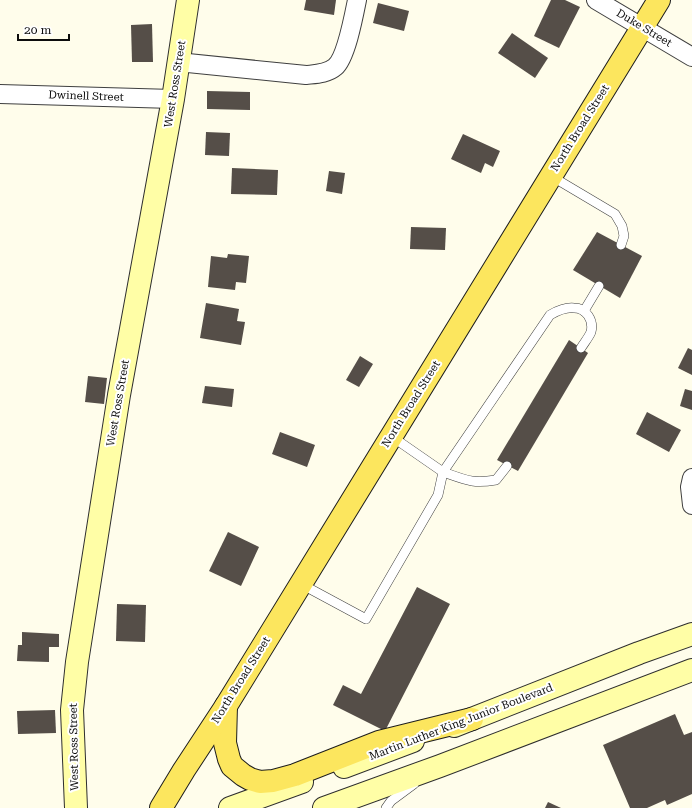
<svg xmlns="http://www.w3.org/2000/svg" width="692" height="808" font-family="'Roboto Serif',serif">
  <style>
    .building { fill: #554e48 }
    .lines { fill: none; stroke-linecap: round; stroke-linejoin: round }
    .lane-casing { stroke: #3f3f3f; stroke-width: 10 }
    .street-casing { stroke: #3f3f3f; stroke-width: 20 }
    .secondary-casing { stroke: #2e2e2e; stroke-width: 24 }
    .primary-casing { stroke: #1d1d1d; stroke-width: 24 }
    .lane { stroke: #fff; stroke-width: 9 }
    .street { stroke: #fff; stroke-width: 18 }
    .secondary { stroke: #fffea6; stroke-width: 22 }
    .primary { stroke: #fce65e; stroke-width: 22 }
    .labels { text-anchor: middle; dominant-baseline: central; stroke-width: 4; stroke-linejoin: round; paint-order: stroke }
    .street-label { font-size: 11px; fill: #0c0c0c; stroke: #fff }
  </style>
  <rect width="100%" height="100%" fill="#fffdeb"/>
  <g class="building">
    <path d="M306,0H336L334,15L304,10Z"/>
    <path d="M551,0H565L580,7L559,48L534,36Z"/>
    <path d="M378,3L409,11L404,31L373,23Z"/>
    <path d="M152,24L153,62H132L131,25Z"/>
    <path d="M512,33L548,58L535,78L498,53Z"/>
    <path d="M207,91L250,92V110L207,109Z"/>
    <path d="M206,132L230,133L229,156L205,155Z"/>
    <path d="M463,134L500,151L493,167L485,163L481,173L451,159Z"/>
    <path d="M232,168L278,170L277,195L231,194Z"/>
    <path d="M329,171L345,173L342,194L326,191Z"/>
    <path d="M411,227L446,228L445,250L410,249Z"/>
    <path d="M597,232L642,256L620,298L573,270Z"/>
    <path d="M228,254L249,256L246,283L236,282L235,290L208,287L211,256L227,258Z"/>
    <path d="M206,303L239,309L237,321L245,322L241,345L200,338Z"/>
    <path d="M569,340L588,353L518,471L497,460Z"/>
    <path d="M688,348L692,350V375L678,368Z"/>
    <path d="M360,356L373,364L359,387L346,380Z"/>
    <path d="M88,376L107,378L104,404L85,402Z"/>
    <path d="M205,386L234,389L232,407L202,403Z"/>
    <path d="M685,389L692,391V410L680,406Z"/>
    <path d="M647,412L681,430L669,452L636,434Z"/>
    <path d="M280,432L315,445L307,467L272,454Z"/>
    <path d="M228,532L259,547L241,586L209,571Z"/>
    <path d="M417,587L450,604L385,731L333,705L343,685L361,694Z"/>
    <path d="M117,604L146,605L145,642L116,641Z"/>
    <path d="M22,632L59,634V647H49V662L17,661L18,645H22Z"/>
    <path d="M55,710L56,733L18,734L17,711Z"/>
    <path d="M675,714L684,735L692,732V794L667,805L665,800L647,808H630L603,745Z"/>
    <path d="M548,802L561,808H545Z"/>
  </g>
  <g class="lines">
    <g class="lane-casing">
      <g id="lane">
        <path d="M551,176L615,214L622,226L624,236L621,245"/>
        <path d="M584,311L599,286"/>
        <path d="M507,466L496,480C472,484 466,480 443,472L550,315C557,311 565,307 574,308C586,308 594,320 591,332C589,337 584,343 581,348"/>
        <path d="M301,584L366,619L438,495L443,472L391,436"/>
        <path d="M386,808L391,801L414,784"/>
      </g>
    </g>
    <g class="street-casing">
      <g id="street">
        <path d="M596,0L692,57"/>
        <path d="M178,62L306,75C315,74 327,74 335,67C346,58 354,15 357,0"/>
        <path d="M0,94L173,99"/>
        <path d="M692,478L690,487L692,505"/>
      </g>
    </g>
    <g class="secondary-casing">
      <g id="secondary">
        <path d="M454,726L639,653L692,634"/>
        <path d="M344,767L413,741"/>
        <path d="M76,808L72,710L77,662L119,395L173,99L188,0"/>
        <path d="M230,808L302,782"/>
        <path d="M324,808L440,766L692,670"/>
      </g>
    </g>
    <g class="primary-casing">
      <g id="primary">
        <path d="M226,706L225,743L229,759L232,766L243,775L250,779L260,782L273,781L295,775L379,742L472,719"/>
        <path d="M161,808L184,770L226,706L659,0"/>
      </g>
    </g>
    <use href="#lane" class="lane"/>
    <use href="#street" class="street"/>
    <use href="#secondary" class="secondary"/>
    <use href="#primary" class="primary"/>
  </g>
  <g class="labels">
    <g class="street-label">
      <text transform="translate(644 28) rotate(31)">Duke Street</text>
      <text transform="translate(175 84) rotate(-81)">West Ross Street</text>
      <text transform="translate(86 96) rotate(2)">Dwinell Street</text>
      <text transform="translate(580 128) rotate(-58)">North Broad Street</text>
      <text transform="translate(118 403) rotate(-80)">West Ross Street</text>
      <text transform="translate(411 404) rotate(-58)">North Broad Street</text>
      <text transform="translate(241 680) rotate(-58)">North Broad Street</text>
      <text transform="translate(461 722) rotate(-21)">Martin Luther King Junior Boulevard</text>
      <text transform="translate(74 747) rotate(-91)">West Ross Street</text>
    </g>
  </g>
  <path d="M18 34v6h51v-6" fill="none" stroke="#0c0c0c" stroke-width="2"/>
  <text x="24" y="34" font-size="12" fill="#0c0c0c" stroke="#ffffff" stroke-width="3" paint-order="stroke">20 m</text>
</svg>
